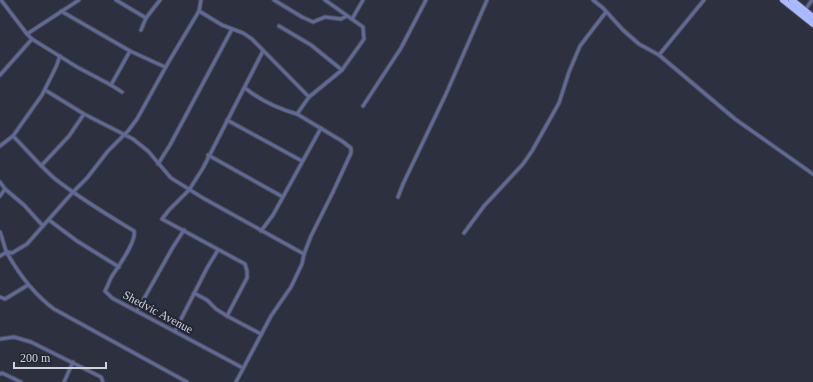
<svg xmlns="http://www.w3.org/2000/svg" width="813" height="382" font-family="Georgia,serif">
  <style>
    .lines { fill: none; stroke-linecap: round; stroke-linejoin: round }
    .street-casing { stroke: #4a4d5a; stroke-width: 5 }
    .highway-casing { stroke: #4a4d5a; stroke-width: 8 }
    .street { stroke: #606997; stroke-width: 3 }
    .highway { stroke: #abb9fe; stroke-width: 6 }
    .labels { text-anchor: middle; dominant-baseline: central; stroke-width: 4; stroke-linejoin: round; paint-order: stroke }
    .street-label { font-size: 12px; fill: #d0d2dc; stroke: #232633 }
  </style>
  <rect width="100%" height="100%" fill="#2d303e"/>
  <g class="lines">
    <g class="street-casing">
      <g id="street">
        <path d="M1,0L27,34L32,39L77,67L111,85L130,51"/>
        <path d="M116,0L146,18"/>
        <path d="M274,0L302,17L313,22L325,17L341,19L347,16"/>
        <path d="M593,0L603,8L623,30L639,44L659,55L735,119L813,174"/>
        <path d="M805,10L812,0"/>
        <path d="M61,11L130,51L165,67"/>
        <path d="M199,11L222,25L243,33L252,39L309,97"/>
        <path d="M352,19L363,0"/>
        <path d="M279,26L311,45L342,70"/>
        <path d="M141,30L146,18L160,0"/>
        <path d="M27,34L79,0"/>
        <path d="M659,55L704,0"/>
        <path d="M0,75L32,39"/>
        <path d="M111,85L122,92"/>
        <path d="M245,88C260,100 279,109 297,114L309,97L342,70L364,39L363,27L325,0"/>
        <path d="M45,90L84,114L133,139L148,151L171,178L203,198L304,254"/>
        <path d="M363,106L401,48L426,0"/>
        <path d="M227,120L302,161"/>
        <path d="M13,136C27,150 39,165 54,178C79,198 106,214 134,231C137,241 118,267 112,276C109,281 108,286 105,291L112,298L243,368"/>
        <path d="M0,146L13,136L42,95L56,67L60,56"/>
        <path d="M208,155L283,197"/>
        <path d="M158,164L170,145L232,29"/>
        <path d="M41,166L69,136L84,114"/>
        <path d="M0,182L5,189L24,205L43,226"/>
        <path d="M0,196L5,189"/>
        <path d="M398,197L403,184L446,94L487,0"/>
        <path d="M49,220L77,241L119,267"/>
        <path d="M261,231L273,215L321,128"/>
        <path d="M0,232C3,239 4,247 7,253C19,274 35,295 54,309L187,382"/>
        <path d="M464,233L484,206L523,164L532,151L559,103L569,72L580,46L606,12"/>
        <path d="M0,256L7,252L12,253L27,244L73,192L87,178L108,151L128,131L137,119L168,63L199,11L201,0"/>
        <path d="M194,293L207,300L216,309L227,316"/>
        <path d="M0,297L5,299L28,285"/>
        <path d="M137,311L173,247L184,230"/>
        <path d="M175,331L207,268L218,250"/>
        <path d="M261,334L227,316L247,278V271L245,264L162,219L169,210L189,190L203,168L263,51"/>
        <path d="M0,339L14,337L31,342L101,377L103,382"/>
        <path d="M0,374L2,373L21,382"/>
        <path d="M64,382L73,362"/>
        <path d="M236,382L271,316L291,287L302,264L304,254L311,236L333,192L351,153V148L342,141L297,114"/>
      </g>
    </g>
    <g class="highway-casing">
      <g id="highway">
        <path d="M783,0L813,24"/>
        <path d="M792,0L813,17"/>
      </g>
    </g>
    <use href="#street" class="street"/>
    <use href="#highway" class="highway"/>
  </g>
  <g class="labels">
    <g class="street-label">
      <text transform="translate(158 312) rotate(28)">Shedvic Avenue</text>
    </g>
  </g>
  <path d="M14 362v6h92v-6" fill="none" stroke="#d0d2dc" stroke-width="2"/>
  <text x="20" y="362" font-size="12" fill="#d0d2dc" stroke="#232633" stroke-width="3" paint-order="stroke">200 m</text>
</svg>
